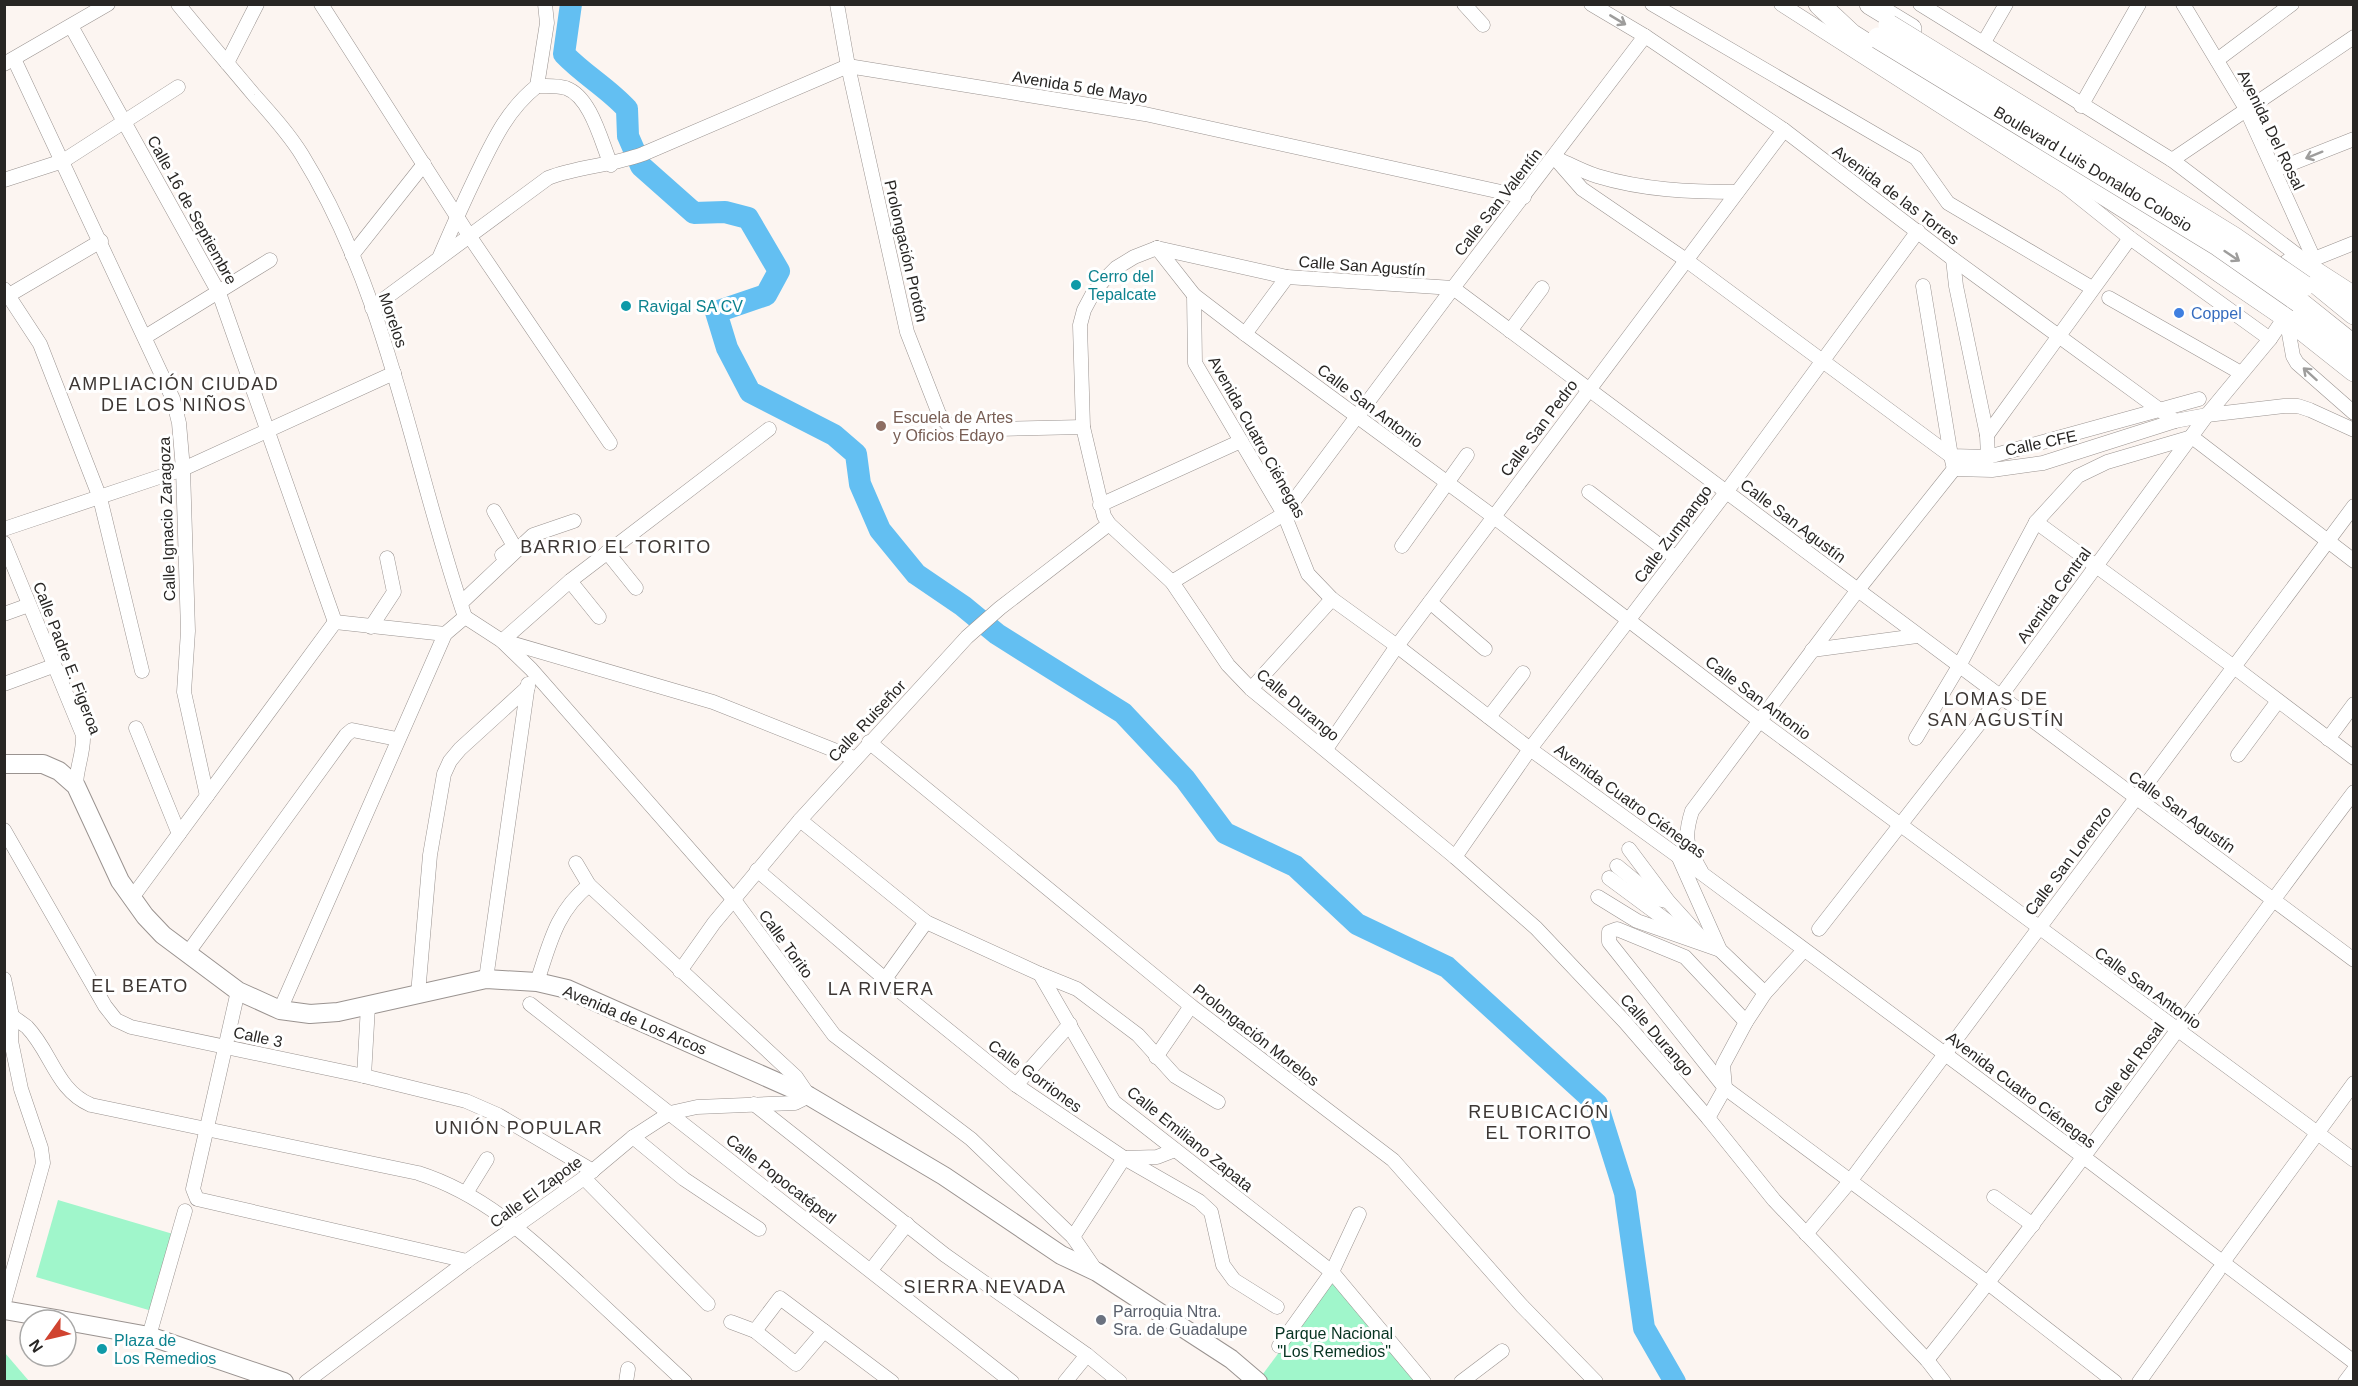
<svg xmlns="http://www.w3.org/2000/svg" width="2358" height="1386" font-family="Arial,sans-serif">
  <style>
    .green { fill: #a0f6cb }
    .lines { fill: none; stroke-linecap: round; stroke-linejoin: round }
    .river { stroke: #63bff2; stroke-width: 22 }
    .minor-casing { stroke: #9a9390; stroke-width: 15 }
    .major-casing { stroke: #9a9390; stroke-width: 20 }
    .highway-casing { stroke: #9a9390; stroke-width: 22 }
    .minor { stroke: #fff; stroke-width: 14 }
    .major { stroke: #fff; stroke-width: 18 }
    .highway { stroke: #fff; stroke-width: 21 }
    .highway-bridge-casing { stroke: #9a9390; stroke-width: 22; stroke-linecap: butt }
    .highway-bridge { stroke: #fff; stroke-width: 21 }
    .oneway { stroke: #9e9d9c }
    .culture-dot { fill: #0f9aa8; stroke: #fff; stroke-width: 2 }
    .shop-dot { fill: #3f7fe0; stroke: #fff; stroke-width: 2 }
    .education-dot { fill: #8d6e63; stroke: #fff; stroke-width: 2 }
    .worship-dot { fill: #6b7280; stroke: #fff; stroke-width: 2 }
    .labels { text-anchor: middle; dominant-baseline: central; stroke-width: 6; stroke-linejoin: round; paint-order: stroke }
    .street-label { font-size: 16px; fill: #282624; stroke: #fff }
    .culture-label { font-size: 16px; fill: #0d838f; stroke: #fff; text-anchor: start }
    .shop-label { font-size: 16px; fill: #366cbe; stroke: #fff; text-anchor: start }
    .education-label { font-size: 16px; fill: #785e54; stroke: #fff; text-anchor: start }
    .worship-label { font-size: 16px; fill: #5b616d; stroke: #fff; text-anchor: start }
    .park-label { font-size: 16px; fill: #063321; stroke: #fff }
    .neighbourhood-label { font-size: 18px; letter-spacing: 1.5px; fill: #3d3734; stroke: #fff }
  </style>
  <rect width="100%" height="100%" fill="#fcf5f1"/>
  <g class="green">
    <path d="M58,1200L173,1234L152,1311L36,1277Z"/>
    <path d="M1334,1278L1417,1382H1257Z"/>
    <path d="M5,1353L29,1381H5Z"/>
  </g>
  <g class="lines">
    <path class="river" d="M571,4L564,54C584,75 608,88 627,109L628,136L641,166L694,213L725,212L748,218L779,271L766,295L716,312L727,348L750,392L834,435L856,454L860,484L880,530L916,574L963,606L997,634L1123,713L1185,779L1225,833L1295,866L1357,924L1447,967L1597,1104L1625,1193L1644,1328L1675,1382"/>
    <g class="minor-casing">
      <g id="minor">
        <path d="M178,4C203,35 229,65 254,95C271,114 289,134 302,155C389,296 412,463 465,617"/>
        <path d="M321,4L470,237L610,443"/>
        <path d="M837,4L848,66L907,332L939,414L951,428L959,430L1083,427"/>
        <path d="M1464,4L1483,25"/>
        <path d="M1591,4L1645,36L1784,130L1953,259L2175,421"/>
        <path d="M1652,4L1916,158L1948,203L2092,288"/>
        <path d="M1781,4L2065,186L2130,238L2270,339"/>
        <path d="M1920,4L2172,160L2309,264L2354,293"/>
        <path d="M2183,4L2246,109L2314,259L2303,279"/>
        <path d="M71,26L219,293L335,622"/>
        <path d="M1984,42L2006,4"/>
        <path d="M14,59L173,399L179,423L183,469L188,631L184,692L207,796"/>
        <path d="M2217,60L2292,4"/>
        <path d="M227,63L257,4"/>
        <path d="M4,64L108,4"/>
        <path d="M537,86C546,86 557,85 566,88C591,97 601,141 611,165"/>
        <path d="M537,86L547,23L545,4"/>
        <path d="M2081,106L2139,4"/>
        <path d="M1554,157L1582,189L1686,260L1951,456L1954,469"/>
        <path d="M1558,159C1571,165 1584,172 1597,176C1643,190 1690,192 1737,192"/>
        <path d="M2172,160L2354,37"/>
        <path d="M2275,170L2354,139"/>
        <path d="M4,180L63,161L178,87"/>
        <path d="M1157,248L1134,257L1116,268L1103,281L1092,295L1084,310L1080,325L1083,427L1104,516L1109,524L1172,582L1228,665L1251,689L1455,857L1536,928L1625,1022L1708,1118L1774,1200L1927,1360L1944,1382"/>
        <path d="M1157,248L1194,295L1245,334L1494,517L1760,721L2354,1160"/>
        <path d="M1157,248L1287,277L1453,288L2354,960"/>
        <path d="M352,255L424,164"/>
        <path d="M440,256C452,228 464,201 477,174C493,141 507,110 537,86"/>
        <path d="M1953,259L1956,286L1987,435L1988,457"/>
        <path d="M2314,259L2354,243"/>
        <path d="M1923,286L1951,456L1988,457L2199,399"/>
        <path d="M4,289L40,344L100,498L142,671"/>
        <path d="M1194,295L1195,363L1284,514L1308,574L1332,599L1397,646L1530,749L1704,875L2085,1158L2354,1362"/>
        <path d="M4,298L101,241"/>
        <path d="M2109,298L2241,373"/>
        <path d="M372,308L548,178C578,166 611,166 643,154L848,66L1145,114L1524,197"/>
        <path d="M2286,317L2293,356L2297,363L2354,413"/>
        <path d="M1510,331L1542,288"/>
        <path d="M1245,334L1287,277"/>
        <path d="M145,337L270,260"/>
        <path d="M1987,435L2130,238"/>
        <path d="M1954,469L1992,470L2043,463L2175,421L2207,415L2284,406H2298L2310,410L2354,430"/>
        <path d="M1589,492L1676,558"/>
        <path d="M1100,505L1241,441"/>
        <path d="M494,511L514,546L502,555"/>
        <path d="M2036,522L2234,667L2354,758"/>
        <path d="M4,529L183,469L394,373"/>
        <path d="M4,543L83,735C84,753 76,768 76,786"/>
        <path d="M1402,546L1467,455"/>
        <path d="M607,552L636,588"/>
        <path d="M570,581L599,617"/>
        <path d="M1172,582L1284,514L1453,288L1645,36"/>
        <path d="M1430,602L1485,649"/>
        <path d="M461,603L533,535L574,521"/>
        <path d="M4,614L29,605"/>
        <path d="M465,617L502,641L531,669L734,900L834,1035L971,1139L1073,1237L1097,1272"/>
        <path d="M335,622L445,634"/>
        <path d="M371,627L394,592L387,558"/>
        <path d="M502,641L570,581L769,429"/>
        <path d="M504,641L713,702L854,758"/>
        <path d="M1812,650L1917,636"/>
        <path d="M4,684L53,666"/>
        <path d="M1251,689L1332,599"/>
        <path d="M1489,717L1523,673"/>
        <path d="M136,728L179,834"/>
        <path d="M1916,738L1959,666L2036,522L2078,476L2107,462L2192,437L2354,561"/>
        <path d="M2328,739L2354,704"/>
        <path d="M869,742L1191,1006L1393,1160L1522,1306L1596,1382"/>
        <path d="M1326,749L1397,646L1784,130"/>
        <path d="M2238,755L2278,701"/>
        <path d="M800,820L926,922L1040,974L1114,1102L1332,1272L1424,1382"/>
        <path d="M4,830L105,1006L116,1020L131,1027L364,1076L466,1101L498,1115L593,1171"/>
        <path d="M1629,849L1668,901L1706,943"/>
        <path d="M1455,857L1530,749L1727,491L1918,231"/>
        <path d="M1679,858L1720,950L1765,993"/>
        <path d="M1617,866L1657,899L1666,901"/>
        <path d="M757,870L885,979L1016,1085L1124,1158L1199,1201L1211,1212L1223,1265L1234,1280L1277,1307"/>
        <path d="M1701,871C1687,846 1683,839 1692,811L1857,591L1954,469"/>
        <path d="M1609,878L1682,932"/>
        <path d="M1598,897L1637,921L1720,950"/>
        <path d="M131,899L335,622"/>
        <path d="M1819,929L2000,697L2207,415L2270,339L2289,311"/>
        <path d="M187,954L346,735L352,730L397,739"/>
        <path d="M680,971L714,923L800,820L967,637L1000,608L1109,524"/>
        <path d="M1040,974L1077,989L1138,1035L1175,1076L1218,1102"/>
        <path d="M4,979L12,1016L11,1041L21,1089L41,1148L43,1163L4,1303"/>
        <path d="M486,979L528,684"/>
        <path d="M885,979L926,922"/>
        <path d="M537,982C550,943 556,912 589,885"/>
        <path d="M238,991L193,1189L197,1199L467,1261"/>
        <path d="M418,994L430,855L444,774L450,761L460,749L528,687"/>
        <path d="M530,1004L1012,1382"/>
        <path d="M280,1010L445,634L465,617"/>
        <path d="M12,1016C17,1020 22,1023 27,1027C52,1053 56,1090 91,1105L418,1173C484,1194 530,1238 580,1284C615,1317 650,1349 685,1382"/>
        <path d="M1746,1022L1685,957L1617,929L1609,932V942L1725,1088L1988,1283L2115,1382"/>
        <path d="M1156,1057L1191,1006"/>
        <path d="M364,1076L368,1006"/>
        <path d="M1016,1085L1070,1024"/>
        <path d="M754,1104L945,1255L1087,1355L1120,1382"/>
        <path d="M1708,1118L1725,1088L1723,1065L1746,1022L1765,993L1804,950"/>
        <path d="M633,1137L684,1179L759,1229"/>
        <path d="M1124,1158L1157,1157L1175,1150"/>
        <path d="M584,1178L708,1304"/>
        <path d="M466,1193L487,1159"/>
        <path d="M1994,1197L2033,1225"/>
        <path d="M1806,1234L1851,1180L1945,1054L2354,506"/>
        <path d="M1073,1237L1124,1158"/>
        <path d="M2223,1262L2354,1083"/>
        <path d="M871,1270L907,1224"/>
        <path d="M731,1322L755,1331L796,1364L824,1331"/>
        <path d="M755,1331L780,1298L892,1382"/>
        <path d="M149,1336L185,1211"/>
        <path d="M1279,1346L1332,1272L1359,1214"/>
        <path d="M1927,1360C2075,1175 2211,981 2354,792"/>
        <path d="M306,1382L467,1261L584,1178L633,1137L670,1113L697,1107L795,1103L809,1096L796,1077L589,885L576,863"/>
        <path d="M626,1382L628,1369"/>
        <path d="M1065,1382L1087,1355"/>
        <path d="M1461,1382L1502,1351"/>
        <path d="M2139,1382L2218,1271"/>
        <path d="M2345,1382L2354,1370"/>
      </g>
    </g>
    <g class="major-casing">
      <g id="major">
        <path d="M4,764H43L59,771L76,786L120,881L145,916L163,935L238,991L280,1010L310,1014L338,1012L486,979L537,982L567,989L809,1096L944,1176L1061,1255L1097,1272L1231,1359L1258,1382"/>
        <path d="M4,1310L62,1320"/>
        <path d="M66,1321L149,1336L284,1382"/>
      </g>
    </g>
    <g class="highway-casing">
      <g id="highway">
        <path d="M1819,4L1851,34L2144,220L2286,317L2354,371"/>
        <path d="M1870,4L1911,29"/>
        <path d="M2289,264L2305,274L2354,314"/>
        <path d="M2299,302L2354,346"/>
      </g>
    </g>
    <use href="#minor" class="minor"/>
    <use href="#major" class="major"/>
    <use href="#highway" class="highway"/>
    <g class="highway-bridge-casing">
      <g id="highway-bridge">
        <path d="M1889,25L2233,237L2304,286"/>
        <path d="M1878,38L2216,244L2299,302"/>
      </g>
    </g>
    <use href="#highway-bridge" class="highway-bridge"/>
  </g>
  <defs><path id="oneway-shaft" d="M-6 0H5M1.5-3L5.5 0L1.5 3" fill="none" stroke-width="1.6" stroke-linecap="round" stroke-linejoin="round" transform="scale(1.5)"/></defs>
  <g class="oneway">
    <use href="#oneway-shaft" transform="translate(1618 20) rotate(31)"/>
    <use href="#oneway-shaft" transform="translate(2314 155) rotate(158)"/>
    <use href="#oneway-shaft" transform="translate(2232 256) rotate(34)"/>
    <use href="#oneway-shaft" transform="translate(2310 374) rotate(-138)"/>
  </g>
  <g class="culture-dot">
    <circle cx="1076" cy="285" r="6"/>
    <circle cx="626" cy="306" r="6"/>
    <circle cx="102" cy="1349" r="6"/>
  </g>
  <circle class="shop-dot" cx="2179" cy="313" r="6"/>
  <circle class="education-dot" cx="881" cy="426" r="6"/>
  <circle class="worship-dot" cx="1101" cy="1320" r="6"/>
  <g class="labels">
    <g class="street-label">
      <text transform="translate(1080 87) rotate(9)">Avenida 5 de Mayo</text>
      <text transform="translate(2271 130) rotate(64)">Avenida Del Rosal</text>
      <text transform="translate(2093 169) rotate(31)">Boulevard Luis Donaldo Colosio</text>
      <text transform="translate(1896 195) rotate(37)">Avenida de las Torres</text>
      <text transform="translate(1498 202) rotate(-52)">Calle San Valentín</text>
      <text transform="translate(192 210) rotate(61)">Calle 16 de Septiembre</text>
      <text transform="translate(906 251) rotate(77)">Prolongación Protón</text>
      <text transform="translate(1362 266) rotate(4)">Calle San Agustín</text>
      <text transform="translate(393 320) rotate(71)">Morelos</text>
      <text transform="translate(1370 406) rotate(37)">Calle San Antonio</text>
      <text transform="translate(1539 428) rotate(-53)">Calle San Pedro</text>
      <text transform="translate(1257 437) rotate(61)">Avenida Cuatro Ciénegas</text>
      <text transform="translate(2041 443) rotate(-12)">Calle CFE</text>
      <text transform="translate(167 519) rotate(-92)">Calle Ignacio Zaragoza</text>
      <text transform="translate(1793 521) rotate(37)">Calle San Agustín</text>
      <text transform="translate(1673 534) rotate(-53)">Calle Zumpango</text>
      <text transform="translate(2054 595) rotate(-54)">Avenida Central</text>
      <text transform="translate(67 658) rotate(69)">Calle Padre E. Figeroa</text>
      <text transform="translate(1758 698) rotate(37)">Calle San Antonio</text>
      <text transform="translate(1298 705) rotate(40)">Calle Durango</text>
      <text transform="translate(867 721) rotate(-47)">Calle Ruiseñor</text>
      <text transform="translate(1630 801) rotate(36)">Avenida Cuatro Ciénegas</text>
      <text transform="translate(2182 812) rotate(36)">Calle San Agustín</text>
      <text transform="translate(2068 861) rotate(-53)">Calle San Lorenzo</text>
      <text transform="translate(786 944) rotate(54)">Calle Torito</text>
      <text transform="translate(2148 988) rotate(36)">Calle San Antonio</text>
      <text transform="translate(635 1020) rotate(23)">Avenida de Los Arcos</text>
      <text transform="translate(1256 1035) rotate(38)">Prolongación Morelos</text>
      <text transform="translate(1657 1035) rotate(49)">Calle Durango</text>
      <text transform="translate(258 1037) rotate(12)">Calle 3</text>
      <text transform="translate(2129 1068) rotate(-54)">Calle del Rosal</text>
      <text transform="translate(1035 1076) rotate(36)">Calle Gorriones</text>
      <text transform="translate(2021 1090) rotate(37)">Avenida Cuatro Ciénegas</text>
      <text transform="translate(1190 1139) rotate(39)">Calle Emiliano Zapata</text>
      <text transform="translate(781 1179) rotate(38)">Calle Popocatépetl</text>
      <text transform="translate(536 1192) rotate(-36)">Calle El Zapote</text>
    </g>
    <g class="culture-label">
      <text x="1088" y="276">Cerro del<tspan x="1088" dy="18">Tepalcate</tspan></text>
      <text x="638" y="306">Ravigal SA CV</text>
      <text x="114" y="1340">Plaza de<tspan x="114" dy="18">Los Remedios</tspan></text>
    </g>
    <g class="shop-label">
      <text x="2191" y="313">Coppel</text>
    </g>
    <g class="education-label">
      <text x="893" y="417">Escuela de Artes<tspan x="893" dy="18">y Oficios Edayo</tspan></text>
    </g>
    <g class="worship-label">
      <text x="1113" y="1311">Parroquia Ntra.<tspan x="1113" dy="18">Sra. de Guadalupe</tspan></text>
    </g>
    <g class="park-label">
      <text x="1334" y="1333">Parque Nacional<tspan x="1334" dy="18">"Los Remedios"</tspan></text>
    </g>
    <g class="neighbourhood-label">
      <text x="174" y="384">AMPLIACIÓN CIUDAD<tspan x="174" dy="21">DE LOS NIÑOS</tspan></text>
      <text x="616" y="547">BARRIO EL TORITO</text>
      <text x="1996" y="699">LOMAS DE<tspan x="1996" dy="21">SAN AGUSTÍN</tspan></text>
      <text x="140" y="986">EL BEATO</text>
      <text x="881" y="989">LA RIVERA</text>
      <text x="1539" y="1112">REUBICACIÓN<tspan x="1539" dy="21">EL TORITO</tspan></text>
      <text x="519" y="1128">UNIÓN POPULAR</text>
      <text x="985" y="1287">SIERRA NEVADA</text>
    </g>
  </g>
  <rect width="2358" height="1386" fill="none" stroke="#282624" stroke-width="12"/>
  <g transform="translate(48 1338) rotate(236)"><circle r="28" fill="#ffffff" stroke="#a9a8a7" stroke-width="1.5"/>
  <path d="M0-4.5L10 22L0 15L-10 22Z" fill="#d04330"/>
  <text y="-9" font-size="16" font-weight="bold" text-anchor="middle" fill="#282624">N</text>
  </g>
</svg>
